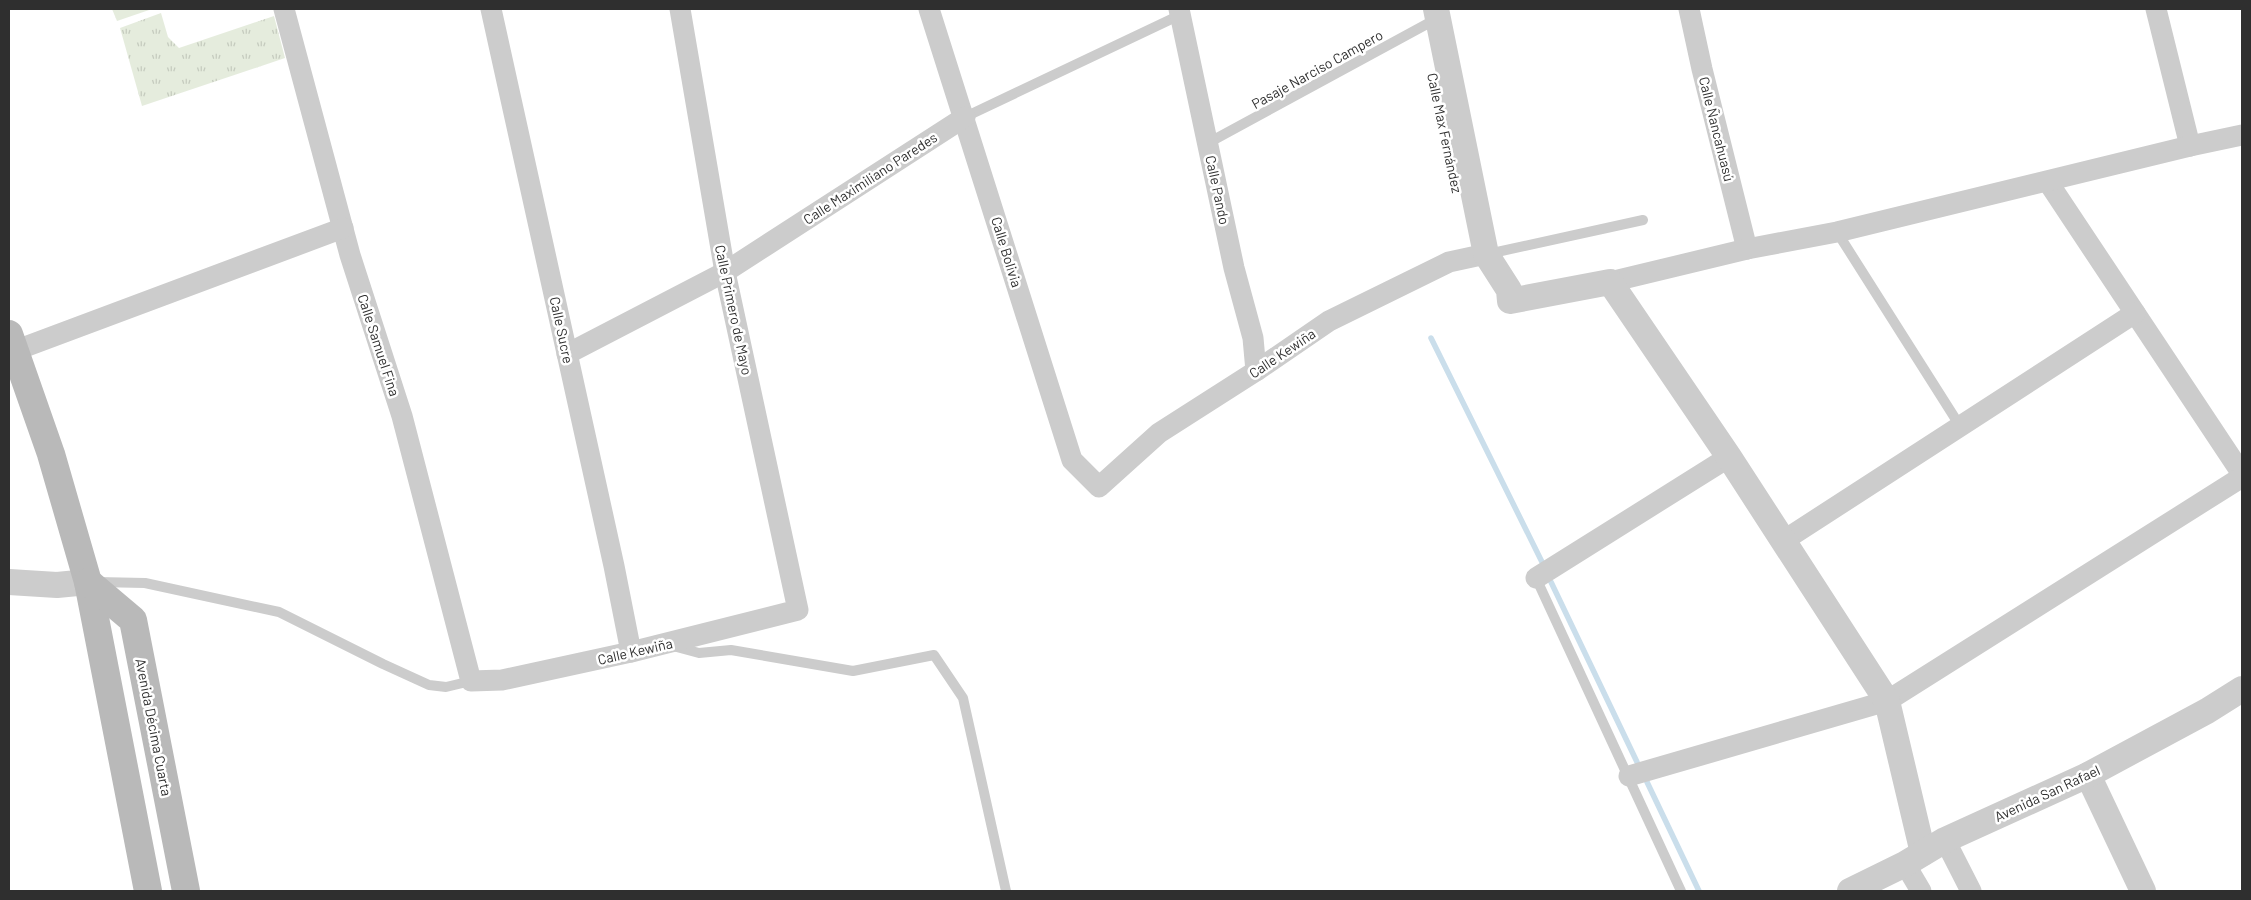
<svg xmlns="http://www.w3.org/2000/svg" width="2251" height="900" font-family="Barlow,sans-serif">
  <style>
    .park { fill: url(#park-tufts) }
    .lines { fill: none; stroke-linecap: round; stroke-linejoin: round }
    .stream { stroke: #cadeeb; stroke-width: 5.5 }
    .service { stroke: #ccc; stroke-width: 10 }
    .minor { stroke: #ccc; stroke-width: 21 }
    .tertiary { stroke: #ccc; stroke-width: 26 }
    .secondary { stroke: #b9b9b9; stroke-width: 28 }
    .labels { text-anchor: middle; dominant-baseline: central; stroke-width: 5; stroke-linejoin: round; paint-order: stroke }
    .street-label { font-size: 14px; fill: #2f2f2f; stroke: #fff }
  </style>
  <defs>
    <pattern id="park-tufts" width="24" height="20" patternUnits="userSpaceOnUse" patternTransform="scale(1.25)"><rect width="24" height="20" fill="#e5ecdd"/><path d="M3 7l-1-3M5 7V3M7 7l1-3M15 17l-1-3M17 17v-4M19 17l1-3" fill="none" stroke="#c5cbbe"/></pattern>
  </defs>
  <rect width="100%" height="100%" fill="#fff"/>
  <g class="park">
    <path d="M112,9H152L117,21Z"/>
    <path d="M161,13L168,37L179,48L274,16L285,58L142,106L120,28Z"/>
  </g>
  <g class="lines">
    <g class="stream">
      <path d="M1431,338L1542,562"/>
      <path d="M1551,582L1637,762"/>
      <path d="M1647,782L1699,891"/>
    </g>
    <g class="service">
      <path d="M965,117L1180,15"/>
      <path d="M1208,143L1438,18"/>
      <path d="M1837,232L1960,426"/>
      <path d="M1488,254L1643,220"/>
      <path d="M1536,578L1681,891"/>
      <path d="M97,582L145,583L279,612L383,664L429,685L446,687L471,681"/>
      <path d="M673,646L699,653L731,650L853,671L934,655L963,698L1006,891"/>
    </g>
    <g class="minor">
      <path d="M284,9L350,255L402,416L471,681L502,680L631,652L798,610L725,272L680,9"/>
      <path d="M491,9L614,566L631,652"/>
      <path d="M929,9L1072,460L1099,487L1159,433L1256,371L1329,321L1449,262L1486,254"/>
      <path d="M1179,9L1234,268L1253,338L1256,371"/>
      <path d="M1689,9L1702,69L1747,249"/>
      <path d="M2156,9L2190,146"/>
      <path d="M2048,182L2242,474"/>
      <path d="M1610,282L1747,249L1837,232L2190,146L2242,135"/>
      <path d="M14,351L343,228"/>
      <path d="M567,354L725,272L965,117"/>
      <path d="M1783,541L2135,313"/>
      <path d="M1536,578L1729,457"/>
      <path d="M1629,776L1887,701L2242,477"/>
      <path d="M1945,840L1971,891"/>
      <path d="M1905,864L1921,891"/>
    </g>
    <g class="tertiary">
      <path d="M1436,9L1486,254L1509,290L1510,301L1610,282L1729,457L1887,701L1923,853"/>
      <path d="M9,582L57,585L88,582"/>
      <path d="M2088,775L2143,891"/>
      <path d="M1850,891L1905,864L1945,840L2088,775L2207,711L2242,689"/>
    </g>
    <g class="secondary">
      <path d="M9,334L51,454L88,582L148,891"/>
      <path d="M88,582L133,620L186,891"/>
    </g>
  </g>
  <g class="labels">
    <g class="street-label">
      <text transform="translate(1317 69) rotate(-29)">Pasaje Narciso Campero</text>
      <text transform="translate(1717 129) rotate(76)">Calle Ñancahuasú</text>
      <text transform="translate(1445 133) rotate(78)">Calle Max Fernández</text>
      <text transform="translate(870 178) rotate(-33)">Calle Maximiliano Paredes</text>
      <text transform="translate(1218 190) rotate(78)">Calle Pando</text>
      <text transform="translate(1007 252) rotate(73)">Calle Bolivia</text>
      <text transform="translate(734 310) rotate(78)">Calle Primero de Mayo</text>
      <text transform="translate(562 330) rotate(78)">Calle Sucre</text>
      <text transform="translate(379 345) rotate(72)">Calle Samuel Fina</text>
      <text transform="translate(1282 353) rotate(-34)">Calle Kewiña</text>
      <text transform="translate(635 651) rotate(-13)">Calle Kewiña</text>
      <text transform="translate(154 727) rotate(79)">Avenida Décima Cuarta</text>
      <text transform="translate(2047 793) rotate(-25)">Avenida San Rafael</text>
    </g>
  </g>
  <rect width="2251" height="900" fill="none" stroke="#2f2f2f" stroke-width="20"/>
</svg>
